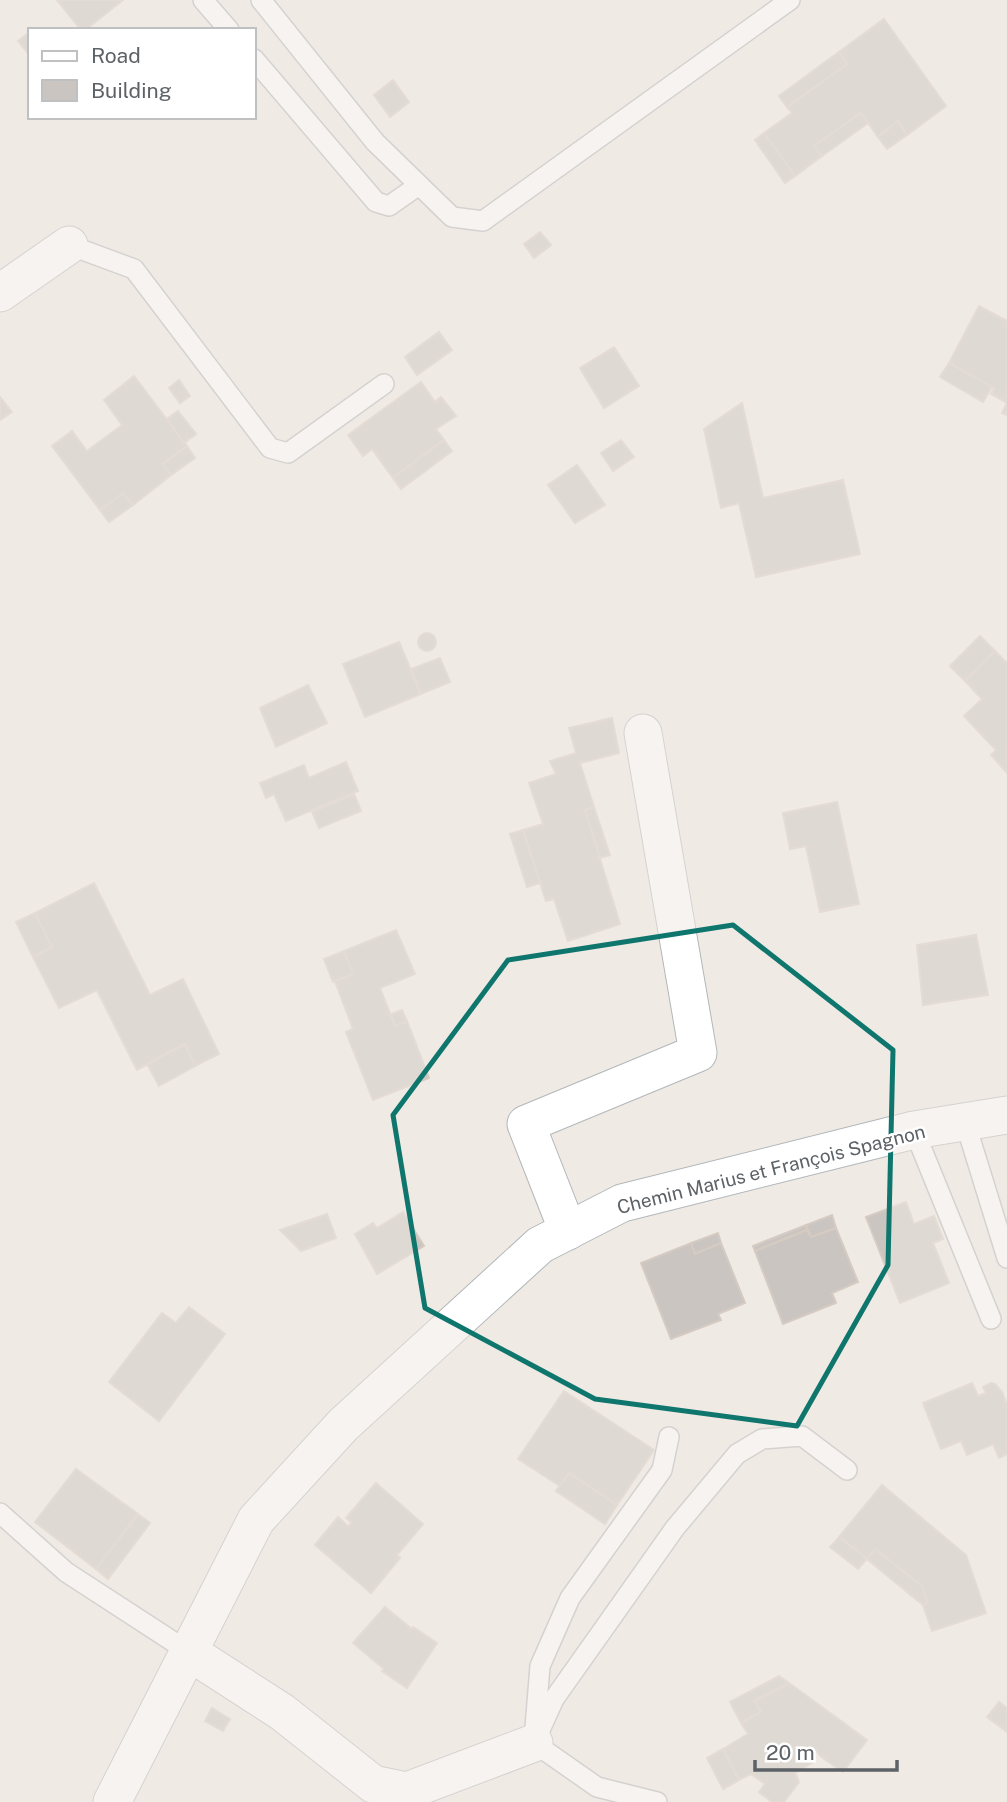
<svg xmlns="http://www.w3.org/2000/svg" width="1007" height="1802" font-family="'Public Sans',sans-serif">
  <style>
    .building { fill: #cbc5c1; stroke: #d5cbc2; stroke-width: 2 }
    .lines { fill: none; stroke-linecap: round; stroke-linejoin: round }
    .service-casing { stroke: #b2b7ba; stroke-width: 22 }
    .minor-casing { stroke: #b2b7ba; stroke-width: 39 }
    .service { stroke: #fff; stroke-width: 19 }
    .minor { stroke: #fff; stroke-width: 37 }
    .marked { fill: none; stroke: #0f766e; stroke-width: 5; stroke-linejoin: round }
    .labels { text-anchor: middle; dominant-baseline: central; stroke-width: 5; stroke-linejoin: round; paint-order: stroke }
    .street-label { font-size: 19px; fill: #5c6266; stroke: #fff }
  </style>
  <rect width="100%" height="100%" fill="#f0eae4"/>
  <g class="building">
    <path d="M57,0H123L85,30H81Z"/>
    <path d="M884,19L946,106L907,135L898,121L878,137L861,113L814,146L822,156L795,176L764,133L792,113L787,107L847,64L839,52Z"/>
    <path d="M30,32V56L18,41Z"/>
    <path d="M839,52L847,64L787,107L779,96Z"/>
    <path d="M393,80L409,102L390,117L374,95Z"/>
    <path d="M861,113L868,123L822,156L814,146Z"/>
    <path d="M898,121L907,135L887,149L878,137Z"/>
    <path d="M764,133L795,176L785,183L755,140Z"/>
    <path d="M540,232L551,245L534,258L524,244Z"/>
    <path d="M979,306L1007,321V415L1002,413L1007,403L991,394L994,389L949,363Z"/>
    <path d="M439,332L452,350L417,375L405,357Z"/>
    <path d="M614,347L639,386L604,408L580,368Z"/>
    <path d="M949,363L992,387L983,402L940,377Z"/>
    <path d="M134,376L187,446L163,464L171,475L133,505L123,493L100,510L52,446L72,431L87,451L122,425L104,400Z"/>
    <path d="M179,380L190,396L180,403L169,388Z"/>
    <path d="M421,382L435,402L441,397L456,416L436,429L444,440L393,478L372,449L363,456L348,435Z"/>
    <path d="M0,397L12,412L0,420Z"/>
    <path d="M742,403L763,498L843,480L860,554L756,577L739,503L721,508L704,429Z"/>
    <path d="M178,411L196,434L184,443L167,419Z"/>
    <path d="M444,440L452,451L401,489L393,478Z"/>
    <path d="M621,440L634,457L613,471L601,453Z"/>
    <path d="M187,446L195,458L171,475L163,464Z"/>
    <path d="M577,465L605,505L575,523L548,485Z"/>
    <path d="M123,493L133,505L109,522L100,510Z"/>
    <circle cx="427" cy="642" r="9"/>
    <path d="M980,636L995,651L965,681L950,666Z"/>
    <path d="M399,642L421,694L365,717L343,664Z"/>
    <path d="M995,651L1007,663V773L991,755L996,750L964,716L982,699L965,681Z"/>
    <path d="M440,658L450,682L421,694L411,669Z"/>
    <path d="M308,685L327,723L276,747L260,708Z"/>
    <path d="M612,718L619,753L580,763L594,807L585,810L620,924L568,941L554,899L546,901L523,830L543,824L529,783L556,774L550,761L576,753L569,728Z"/>
    <path d="M346,762L358,791L286,821L274,794L266,798L260,783L304,765L309,778Z"/>
    <path d="M354,794L361,811L319,828L312,812Z"/>
    <path d="M837,802L859,904L820,912L806,846L790,849L783,813Z"/>
    <path d="M594,807L610,855L600,858L585,810Z"/>
    <path d="M523,830L540,883L527,887L510,834Z"/>
    <path d="M94,883L150,995L183,979L219,1054L195,1066L185,1044L137,1070L97,990L59,1008L33,957L52,947L35,913Z"/>
    <path d="M35,913L52,947L33,957L16,922Z"/>
    <path d="M396,930L415,974L380,988L395,1026L407,1021L429,1078L373,1100L346,1032L353,1029L335,981L353,974L344,951Z"/>
    <path d="M976,935L988,995L923,1005L917,945Z"/>
    <path d="M344,951L353,974L333,982L324,959Z"/>
    <path d="M402,1010L407,1021L395,1026L391,1014Z"/>
    <path d="M185,1044L195,1066L159,1086L147,1064Z"/>
    <path d="M906,1202L914,1224L934,1216L943,1239L933,1243L949,1283L900,1303L866,1217Z"/>
    <path d="M403,1212L424,1246L377,1274L355,1234L373,1223L377,1228Z"/>
    <path d="M327,1214L336,1238L301,1251L280,1230Z"/>
    <path d="M832,1215L836,1228L811,1237L806,1225Z"/>
    <path d="M806,1225L807,1230L755,1251L753,1246Z"/>
    <path d="M836,1228L858,1282L832,1293L836,1303L783,1324L755,1251L807,1230L811,1237Z"/>
    <path d="M718,1233L721,1243L695,1254L691,1243Z"/>
    <path d="M691,1243L695,1254L721,1243L745,1303L718,1314L721,1320L671,1339L641,1263Z"/>
    <path d="M189,1307L225,1334L159,1421L109,1382L162,1313L176,1323Z"/>
    <path d="M972,1383L978,1396L986,1393L983,1387L991,1383L995,1384L1002,1392L1007,1405V1454L999,1458L993,1444L967,1455L961,1441L941,1449L923,1403Z"/>
    <path d="M564,1391L654,1450L617,1505L569,1473L560,1486L518,1459Z"/>
    <path d="M76,1469L138,1514L96,1569L35,1522Z"/>
    <path d="M569,1473L617,1505L605,1524L556,1491Z"/>
    <path d="M376,1483L423,1524L397,1555L400,1558L371,1593L315,1545L338,1517L348,1526L352,1523L346,1518Z"/>
    <path d="M882,1485L966,1555L986,1613L932,1631L923,1605L928,1603L922,1586L875,1549L867,1559L839,1537Z"/>
    <path d="M138,1514L150,1523L108,1579L96,1569Z"/>
    <path d="M839,1537L867,1559L858,1569L830,1547Z"/>
    <path d="M875,1549L922,1586L928,1603L923,1605L867,1559Z"/>
    <path d="M385,1607L412,1629L413,1627L437,1643L407,1688L382,1671L384,1669L353,1643Z"/>
    <path d="M779,1676L789,1683L755,1701L761,1712L741,1723L730,1702Z"/>
    <path d="M789,1683L867,1740L843,1772L820,1756L816,1750L808,1754L812,1763L795,1773L799,1782L784,1802H772L759,1792L765,1784L751,1774L739,1780L723,1749L748,1734L741,1723L761,1712L755,1701Z"/>
    <path d="M999,1702L1007,1708V1732L987,1717Z"/>
    <path d="M212,1708L230,1719L223,1731L205,1721Z"/>
    <path d="M723,1749L739,1780L723,1789L707,1758Z"/>
  </g>
  <g class="lines">
    <g class="service-casing">
      <g id="service">
        <path d="M203,0L229,30"/>
        <path d="M261,0L375,142L452,217L483,221L790,0"/>
        <path d="M254,59L376,202L389,206L419,185"/>
        <path d="M69,245L134,269L270,448L288,453L384,384"/>
        <path d="M965,1122L1007,1258"/>
        <path d="M914,1130L991,1319"/>
        <path d="M0,1513L66,1572L189,1652"/>
        <path d="M535,1728L540,1666L570,1598L662,1470L669,1437"/>
        <path d="M534,1743L554,1699L675,1528L737,1454L762,1439L802,1436L847,1470"/>
        <path d="M534,1743L597,1787L657,1802"/>
      </g>
    </g>
    <g class="minor-casing">
      <g id="minor">
        <path d="M0,293L69,245"/>
        <path d="M568,1231L526,1124L698,1053L643,733"/>
        <path d="M189,1652L282,1712L373,1784L407,1791L534,1743"/>
        <path d="M112,1802L256,1520L343,1425L540,1245L622,1203L914,1130L1007,1115"/>
      </g>
    </g>
    <use href="#service" class="service"/>
    <use href="#minor" class="minor"/>
  </g>
  <path d="M0 0H1007V1802H0ZM733,925L893,1050L888,1265L797,1426L595,1399L425,1308L393,1115L508,960Z" fill="#f0eae4" fill-opacity=".55" fill-rule="evenodd"/>
  <path class="marked" d="M733,925L893,1050L888,1265L797,1426L595,1399L425,1308L393,1115L508,960Z"/>
  <g class="labels">
    <g class="street-label">
      <text transform="translate(771 1169) rotate(-14)">Chemin Marius et François Spagnon</text>
    </g>
  </g>
  <rect x="28" y="28" width="228" height="91" fill="#ffffff" stroke="#bec0c2" stroke-width="2"/>
  <rect x="42" y="51" width="35" height="10" fill="#ffffff" stroke="#bec0c2" stroke-width="2"/>
  <text x="91" y="63" font-size="21" fill="#5c6266">Road</text>
  <rect x="42" y="80" width="35" height="21" fill="#cbc5c1" stroke="#bec0c2" stroke-width="2"/>
  <text x="91" y="98" font-size="21" fill="#5c6266">Building</text>
  <path d="M755 1760v10h142v-10" fill="none" stroke="#5c6266" stroke-width="3.5"/>
  <text x="766" y="1760" font-size="21" fill="#5c6266" stroke="#ffffff" stroke-width="5" paint-order="stroke">20 m</text>
</svg>
